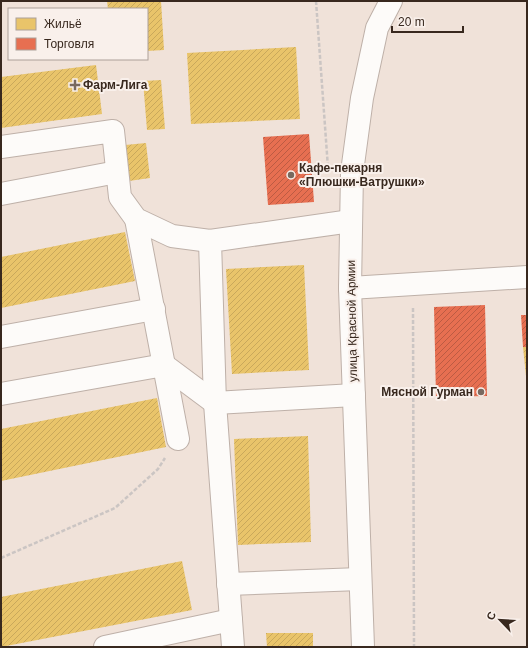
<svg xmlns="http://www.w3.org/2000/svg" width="528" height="648" font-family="Arial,sans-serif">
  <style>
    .homes { fill: url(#homes-hatch) }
    .shops { fill: url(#shops-hatch) }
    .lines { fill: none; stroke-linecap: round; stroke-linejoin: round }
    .minor-casing { stroke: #beb0a8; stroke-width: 24 }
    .path { stroke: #cbc5c3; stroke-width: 2.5; stroke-dasharray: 4 2; stroke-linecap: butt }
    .minor { stroke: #fdfbf9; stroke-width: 22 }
    .poi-dot { fill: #78695f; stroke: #f9f0eb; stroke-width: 1.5 }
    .labels { text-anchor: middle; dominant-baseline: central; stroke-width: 4; stroke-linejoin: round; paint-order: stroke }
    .poi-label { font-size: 12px; font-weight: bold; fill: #38281e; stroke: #f9f0eb; text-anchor: start }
    .street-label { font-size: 12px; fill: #38281e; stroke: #f9f0eb }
  </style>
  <defs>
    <pattern id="homes-hatch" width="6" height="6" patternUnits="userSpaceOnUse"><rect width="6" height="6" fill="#e9c46a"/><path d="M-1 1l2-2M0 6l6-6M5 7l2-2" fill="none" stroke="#c9a85b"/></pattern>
    <pattern id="shops-hatch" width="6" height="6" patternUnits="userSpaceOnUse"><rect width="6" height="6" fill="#e76f51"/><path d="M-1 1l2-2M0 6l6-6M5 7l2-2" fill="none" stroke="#bc5b43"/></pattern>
  </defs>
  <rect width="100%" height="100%" fill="#f0e2d9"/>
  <g class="homes">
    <path d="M107,1H161L164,50L147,51V9H108Z"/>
    <path d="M296,47L300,119L191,124L187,53Z"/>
    <path d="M96,65L102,114L1,128V77Z"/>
    <path d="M161,80L165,129L147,130L143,81Z"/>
    <path d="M146,143L150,178L129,181L125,145Z"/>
    <path d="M125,232L135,281L1,308V257Z"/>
    <path d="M304,265L309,370L232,374L226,269Z"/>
    <path d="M523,347H527V376H526Z"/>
    <path d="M157,398L166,447L1,481V429Z"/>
    <path d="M308,436L311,542L238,545L234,439Z"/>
    <path d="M182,561L192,610L1,647V597Z"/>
    <path d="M266,633H313V647H267Z"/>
  </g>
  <g class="shops">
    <path d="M309,134L314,202L268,205L263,137Z"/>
    <path d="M485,305L487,396L436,397L434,307Z"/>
    <path d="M521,315H527V347H523Z"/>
  </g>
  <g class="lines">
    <g class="minor-casing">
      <g id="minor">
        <path d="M1,147L113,131L120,197L136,219L172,236L210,241"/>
        <path d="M1,194L117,172"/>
        <path d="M136,219L178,439"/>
        <path d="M350,288L527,277"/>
        <path d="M1,337L154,309"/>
        <path d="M1,394L164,365L215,403L354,395"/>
        <path d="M228,584L360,579"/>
        <path d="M105,647L231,620"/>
        <path d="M233,647L215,403L210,241L351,221"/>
        <path d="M363,647L350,288L352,172L362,98L377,28L391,1"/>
      </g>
    </g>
    <g class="path">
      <path d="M316,1L328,168"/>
      <path d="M413,308L414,647"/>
      <path d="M1,558L115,508L158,469L165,458"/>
    </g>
    <use href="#minor" class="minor"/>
  </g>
  <g class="poi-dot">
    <path d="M73 79h4v4h4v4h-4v4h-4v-4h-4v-4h4z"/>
    <circle cx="291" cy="175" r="4"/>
    <circle cx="481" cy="392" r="4"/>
  </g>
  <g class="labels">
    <g class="poi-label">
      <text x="83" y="85">Фарм-Лига</text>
      <text x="299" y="168">Кафе-пекарня<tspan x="299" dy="14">«Плюшки-Ватрушки»</tspan></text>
      <text x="473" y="392" text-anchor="end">Мясной Гурман</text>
    </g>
    <g class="street-label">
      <text transform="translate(352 321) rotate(-91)">улица Красной Армии</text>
    </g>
  </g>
  <rect width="528" height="648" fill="none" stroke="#38281e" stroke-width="4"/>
  <rect x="8" y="8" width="140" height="52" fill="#f9f0eb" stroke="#aca099"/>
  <rect x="16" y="18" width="20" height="12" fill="#e9c46a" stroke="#aca099"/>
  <text x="44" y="28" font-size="12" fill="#38281e">Жильё</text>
  <rect x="16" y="38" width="20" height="12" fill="#e76f51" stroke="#aca099"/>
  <text x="44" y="48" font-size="12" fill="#38281e">Торговля</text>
  <g transform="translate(500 620) rotate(295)" stroke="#f9f0eb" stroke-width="3" paint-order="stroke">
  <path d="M0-3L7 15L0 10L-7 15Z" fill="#38281e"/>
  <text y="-6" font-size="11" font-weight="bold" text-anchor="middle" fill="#38281e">С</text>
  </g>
  <path d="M392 26v6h71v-6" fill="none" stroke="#38281e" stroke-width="2"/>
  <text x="398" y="26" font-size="12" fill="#38281e" stroke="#f9f0eb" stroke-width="3" paint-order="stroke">20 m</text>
</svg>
